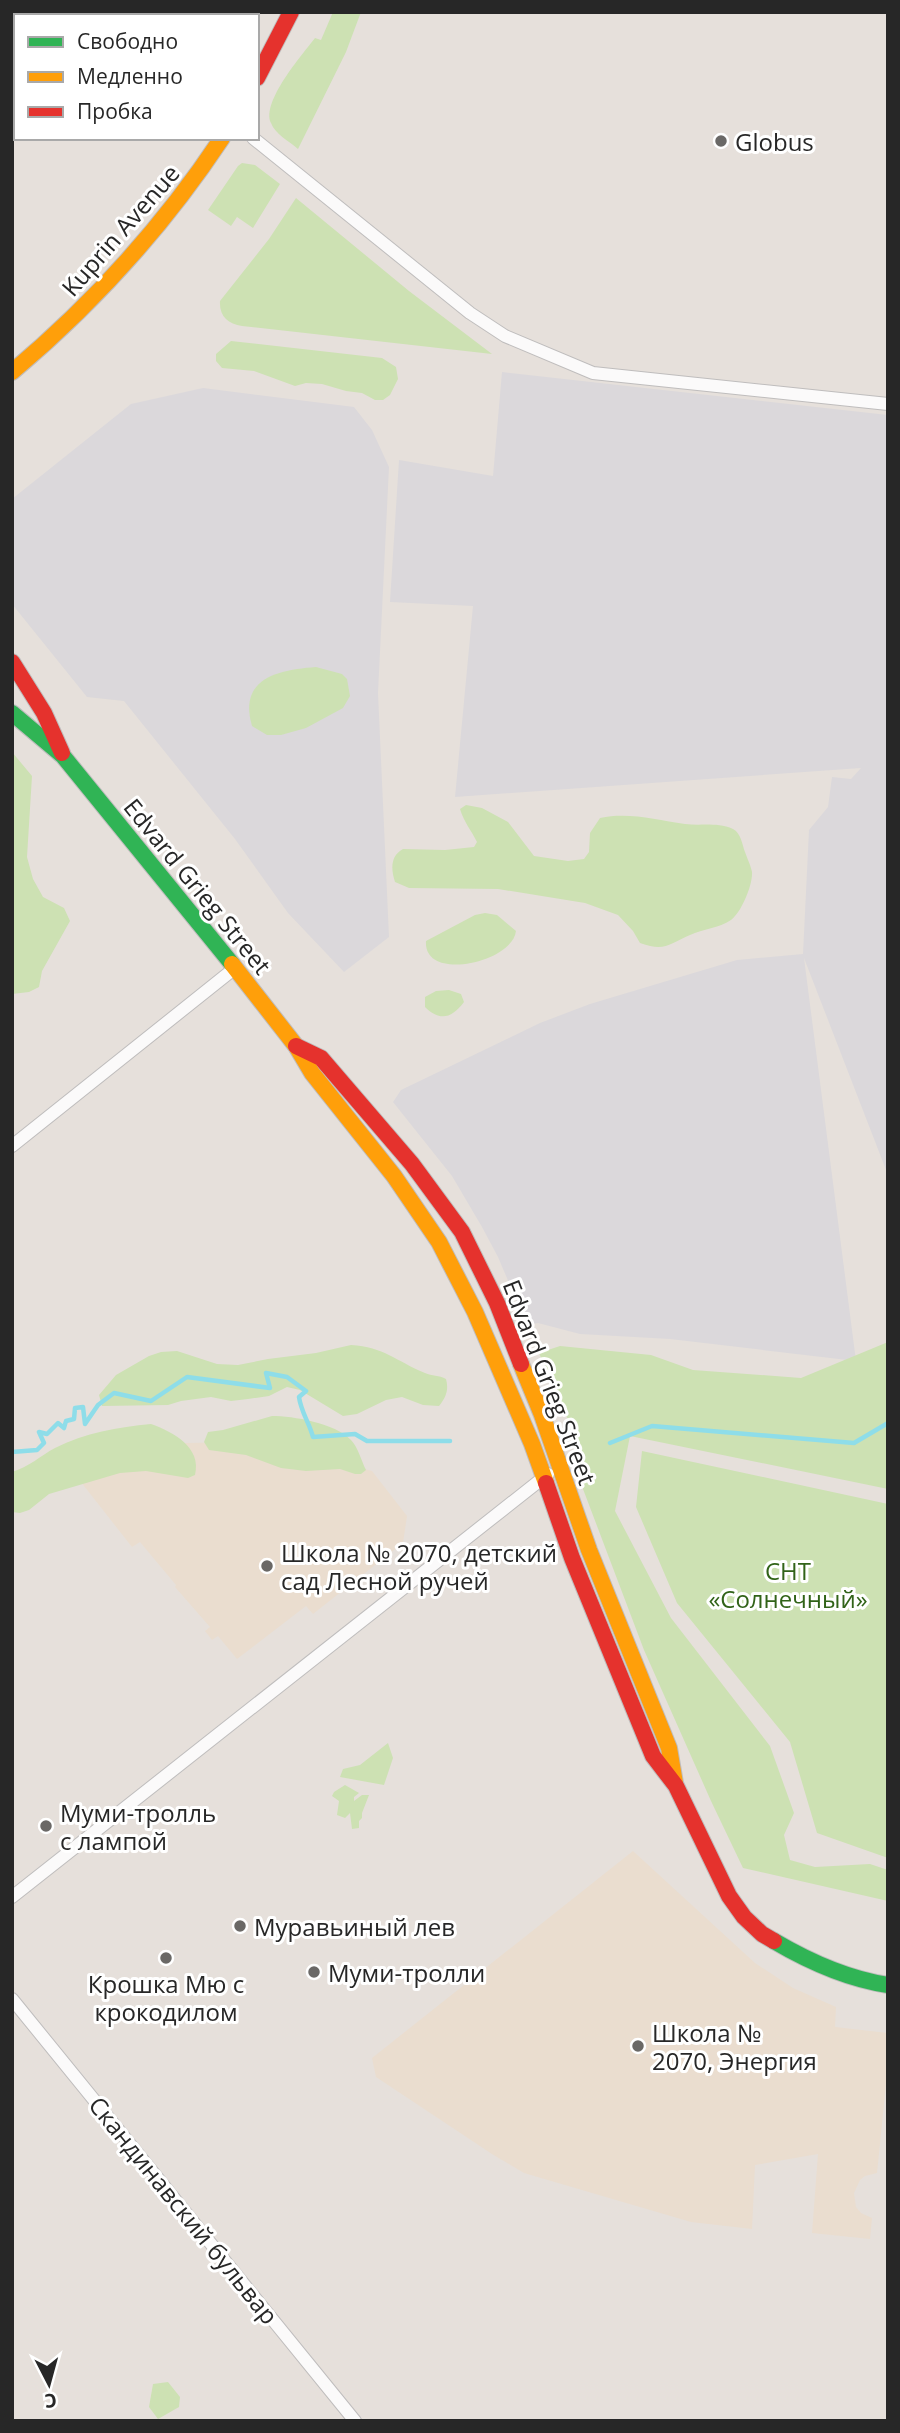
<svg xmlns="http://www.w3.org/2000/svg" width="900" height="2433" font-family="'Open Sans',sans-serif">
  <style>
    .industrial { fill: #dbd8db }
    .education { fill: #eaddcf }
    .green { fill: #cde1b3 }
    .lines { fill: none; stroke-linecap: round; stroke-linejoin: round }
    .stream { stroke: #8edde9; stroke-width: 4.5 }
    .street-casing { stroke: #bfbdbd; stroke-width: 14 }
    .fast-casing { stroke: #bfbdbd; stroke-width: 18 }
    .slow-casing { stroke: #bfbdbd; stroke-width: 18 }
    .jam-casing { stroke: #bfbdbd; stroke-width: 18 }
    .street { stroke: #fbfafa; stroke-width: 12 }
    .fast { stroke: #30b455; stroke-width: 16 }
    .slow { stroke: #ff9f0a; stroke-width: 16 }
    .jam { stroke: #e5322d; stroke-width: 16 }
    .poi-dot { fill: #6a6866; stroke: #fff; stroke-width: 2.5 }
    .labels { text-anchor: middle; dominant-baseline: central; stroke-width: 6; stroke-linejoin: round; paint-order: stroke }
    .poi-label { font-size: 24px; fill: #272727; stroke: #fff; text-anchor: start }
    .street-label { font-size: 24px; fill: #272727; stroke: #fff }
    .park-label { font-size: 24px; fill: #316318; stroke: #fff }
  </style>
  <rect width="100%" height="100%" fill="#e6e0db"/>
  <g class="industrial">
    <path d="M502,372L888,415V1175L804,958L856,1361L670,1339L580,1334L538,1323L527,1325L498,1257L482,1227L452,1176L393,1102L401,1090L540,1023L590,1004L737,960L803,954L809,830L828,807L832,777L851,779L861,768L455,797L473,606L390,602L399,460L493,476Z"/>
    <path d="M203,388L354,407L372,430L389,467L378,693L389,937L344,972L288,913L235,839L124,701L87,697L12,604V499L131,404Z"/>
  </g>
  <g class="education">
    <path d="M19,12H148V16H22Z"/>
    <path d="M261,1442L372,1471L407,1516L403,1543L313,1614L306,1606L237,1659L218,1636L212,1640L205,1631L210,1627L175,1587L176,1585L140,1542L132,1547L62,1458L185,1443Z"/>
    <path d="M633,1851L755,1963L793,1988L836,2007L835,2027L888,2033V2064L877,2173L865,2176L860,2180L854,2193L856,2207L861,2213L872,2218L870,2239L812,2233L818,2154L755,2165L752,2229L691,2222L524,2173L492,2154L376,2077L372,2058Z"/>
  </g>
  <g class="green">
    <path d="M333,12H361L346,52L298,149C289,141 275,134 271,123C261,102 302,55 315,38L321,40Z"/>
    <path d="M242,163L255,165L280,184L253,228L237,217L231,226L208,210L238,166Z"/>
    <path d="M296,198L409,291L492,354L242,326C228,324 219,316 220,301L269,239Z"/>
    <path d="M231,341L382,358L396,367L398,379L390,395L383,400H375L362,393L346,391L322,384L306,383L295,386L254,371L222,368L216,361V354Z"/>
    <path d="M316,667L342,674L347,679L350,696L343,708L306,728L281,735H267L252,726C238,678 278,670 316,667Z"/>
    <path d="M12,752L32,776L27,857L33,879L43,897L64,908L70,921L42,971L39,987L29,992L12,994Z"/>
    <path d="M466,805L482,808L508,822L534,856L568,861L584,859L589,852L590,833L600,818C629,812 656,820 685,824C701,826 717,822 733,829C741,833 742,844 745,852C747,858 751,866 752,872C753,885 741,913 731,920C719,928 703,929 690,935C669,944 665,952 640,943L633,931L618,915L585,903L498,889L409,888L395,882C391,870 390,856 403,849L445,850L474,847L477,842C471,830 464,822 460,809Z"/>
    <path d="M485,913L497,915L516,931C513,962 423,983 426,941L475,915Z"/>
    <path d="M449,990L461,994L464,1002C452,1018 440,1022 425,1007V997L436,991Z"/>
    <path d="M888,1342V1489L630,1436L615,1511L671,1618L770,1746L794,1813L784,1835L790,1860L815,1867L870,1864L888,1870V1901L743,1868L711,1801L644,1650L583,1489L571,1427L539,1353L560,1346L651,1355L693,1370L801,1378Z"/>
    <path d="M351,1345C384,1347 396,1361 425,1373C432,1376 439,1375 446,1379C449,1390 446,1397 439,1406L423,1405L402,1397L386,1400L357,1414L343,1416L300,1390L287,1387L269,1396L248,1399L231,1401L211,1397L181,1401L168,1405L102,1406L99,1395L116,1375L149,1356L161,1352L177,1351L217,1364L238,1365L268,1359L316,1353Z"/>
    <path d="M272,1416C293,1416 335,1423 351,1440C358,1447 361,1460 366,1470L361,1474H355L340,1469L306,1471L281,1468L246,1455L209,1450L204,1442L208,1432L223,1430Z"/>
    <path d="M151,1424C173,1432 202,1447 195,1475L188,1478L146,1471L120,1473L49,1494L29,1510L20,1513L12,1512V1472C29,1467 40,1456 55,1448C85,1433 118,1427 151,1424Z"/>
    <path d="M642,1451L888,1504V1858L817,1833L790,1742L677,1603L636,1507Z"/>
    <path d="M388,1743L393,1758L384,1785L340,1777L343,1769L360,1765Z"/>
    <path d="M345,1785L359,1793L354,1797V1801L362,1795H369L362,1813V1818L359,1821V1828L352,1829L350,1813L345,1818L337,1815L339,1801L332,1796L334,1792Z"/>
    <path d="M168,2382L180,2397L179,2407L158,2419L149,2407L153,2384Z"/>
  </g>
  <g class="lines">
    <g class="stream">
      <path d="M610,1443L652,1426L854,1443L888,1423"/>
      <path d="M12,1452L37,1450L44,1443L39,1432L47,1434L58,1423L64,1428L66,1421L74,1419L75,1408L83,1407L85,1424L98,1405L114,1393L151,1401L187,1377L270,1388L266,1373L287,1377L306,1391L299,1397C301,1412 309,1422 313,1437L355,1434L367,1441H450"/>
    </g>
    <g class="street-casing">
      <g id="street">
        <path d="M253,138L470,313L505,336L593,373L888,404"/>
        <path d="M12,1146L235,968"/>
        <path d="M12,1897L548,1474"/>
        <path d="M12,1999L355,2421"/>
      </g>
    </g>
    <g class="fast-casing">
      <g id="fast">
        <path d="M12,713L63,756L232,964"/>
        <path d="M774,1941C808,1961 848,1979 888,1985"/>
      </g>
    </g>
    <g class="slow-casing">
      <g id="slow">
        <path d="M12,372C94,303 163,227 222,138"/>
        <path d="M232,964L296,1046L312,1073L394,1176L439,1242L475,1312L532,1444L546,1483"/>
        <path d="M521,1364L542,1415L589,1550L669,1748L675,1783"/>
      </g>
    </g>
    <g class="jam-casing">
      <g id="jam">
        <path d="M257,78L291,12"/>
        <path d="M12,662L44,713L62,753"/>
        <path d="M296,1046L321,1058L412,1164L462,1232L497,1303L521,1364"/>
        <path d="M546,1483L572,1558L653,1756L676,1786L729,1896L744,1917L762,1934L774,1941"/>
      </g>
    </g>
    <use href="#street" class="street"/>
    <use href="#fast" class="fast"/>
    <use href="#slow" class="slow"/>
    <use href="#jam" class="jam"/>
  </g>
  <g class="poi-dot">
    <circle cx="721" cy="141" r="7"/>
    <circle cx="267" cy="1566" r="7"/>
    <circle cx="46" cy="1826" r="7"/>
    <circle cx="240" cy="1926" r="7"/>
    <circle cx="166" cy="1958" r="7"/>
    <circle cx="314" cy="1972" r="7"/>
    <circle cx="638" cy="2046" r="7"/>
  </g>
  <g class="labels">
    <g class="poi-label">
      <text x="735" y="141">Globus</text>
      <text x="281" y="1552">Школа № 2070, детский<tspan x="281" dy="28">сад Лесной ручей</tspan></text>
      <text x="60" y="1812">Муми-тролль<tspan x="60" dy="28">с лампой</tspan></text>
      <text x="254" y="1926">Муравьиный лев</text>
      <text x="328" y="1972">Муми-тролли</text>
      <text x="166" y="1983" text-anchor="middle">Крошка Мю с<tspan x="166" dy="28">крокодилом</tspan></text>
      <text x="652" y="2032">Школа №<tspan x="652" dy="28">2070, Энергия</tspan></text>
    </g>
    <g class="street-label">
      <text transform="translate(120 230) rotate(-49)">Kuprin Avenue</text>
      <text transform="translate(198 886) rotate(51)">Edvard Grieg Street</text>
      <text transform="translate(550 1382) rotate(69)">Edvard Grieg Street</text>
      <text transform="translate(184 2210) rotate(51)">Скандинавский бульвар</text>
    </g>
    <g class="park-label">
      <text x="788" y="1570">СНТ<tspan x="788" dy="28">«Солнечный»</tspan></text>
    </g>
  </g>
  <rect width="900" height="2433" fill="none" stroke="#272727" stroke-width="28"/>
  <rect x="14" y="14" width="245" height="126" fill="#ffffff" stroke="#a9a9a9" stroke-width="2"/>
  <rect x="28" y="37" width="35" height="10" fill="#30b455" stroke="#a9a9a9" stroke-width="2"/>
  <text x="77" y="49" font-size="21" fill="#272727">Свободно</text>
  <rect x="28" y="72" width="35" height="10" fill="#ff9f0a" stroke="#a9a9a9" stroke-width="2"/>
  <text x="77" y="84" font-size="21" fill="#272727">Медленно</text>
  <rect x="28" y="107" width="35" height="10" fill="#e5322d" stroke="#a9a9a9" stroke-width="2"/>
  <text x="77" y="119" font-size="21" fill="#272727">Пробка</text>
  <g transform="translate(49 2384) rotate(174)" stroke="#ffffff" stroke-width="5" paint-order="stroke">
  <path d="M0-5L12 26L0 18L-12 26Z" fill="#272727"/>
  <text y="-10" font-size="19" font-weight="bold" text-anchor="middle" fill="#272727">С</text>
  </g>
</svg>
